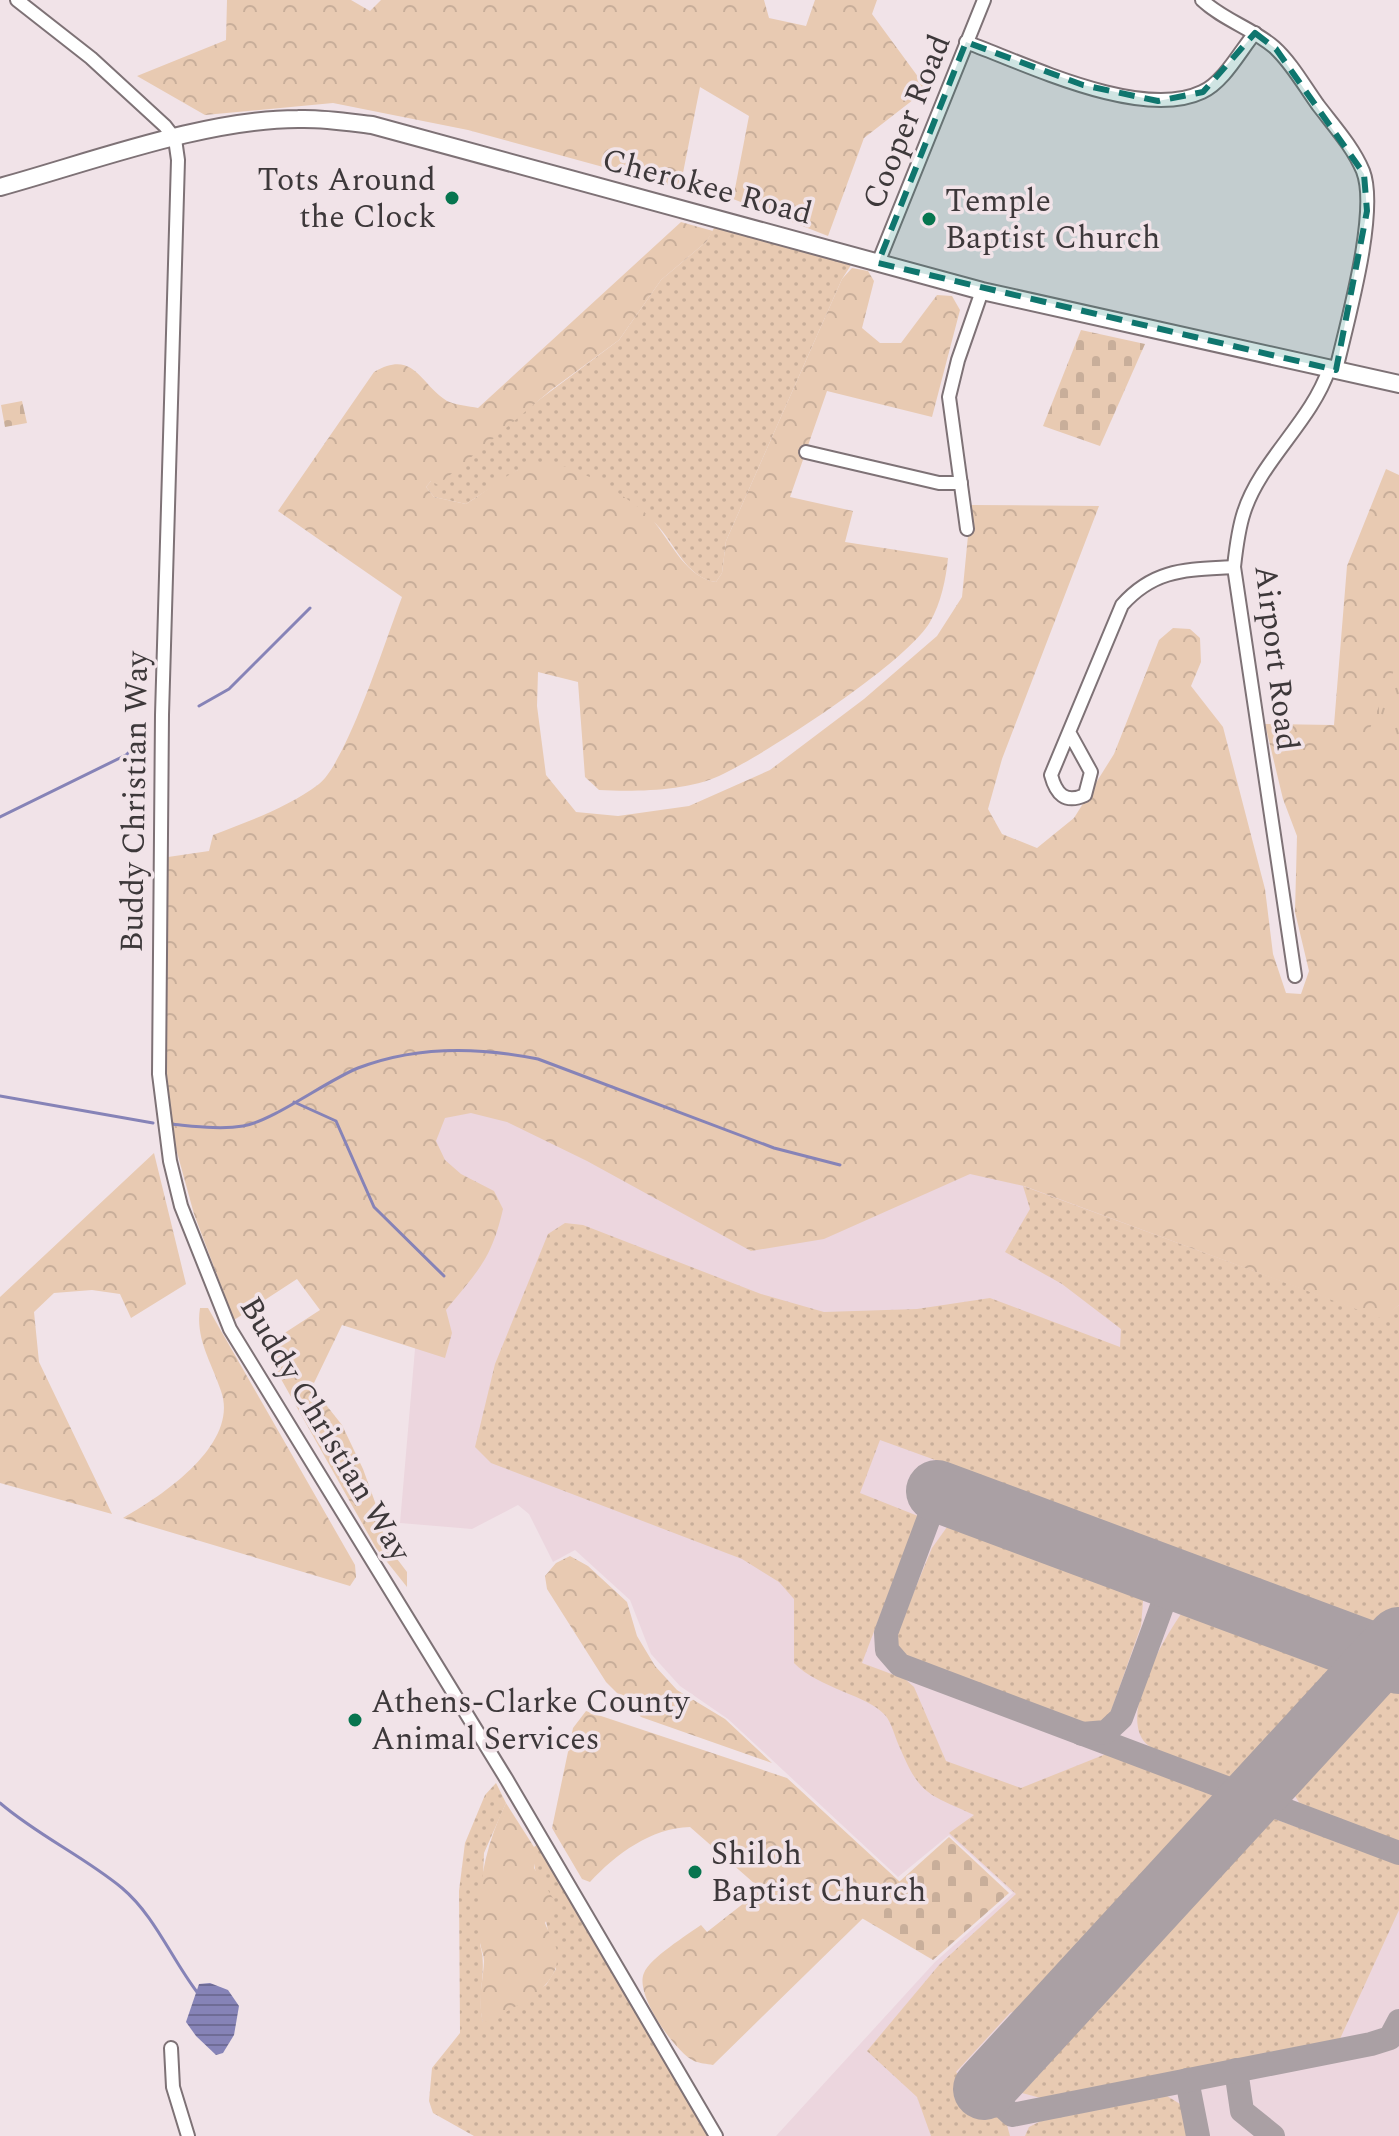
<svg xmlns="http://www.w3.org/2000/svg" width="1399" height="2136" font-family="Spectral,serif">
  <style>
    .built { fill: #ecd6de }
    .grass { fill: url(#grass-dots) }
    .forest { fill: url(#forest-crowns) }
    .cemetery { fill: url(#cemetery-stones) }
    .park { fill: url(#park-tufts) }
    .water { fill: url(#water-rules) }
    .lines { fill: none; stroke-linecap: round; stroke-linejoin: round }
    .stream { stroke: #8683b7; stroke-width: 3 }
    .taxiway { stroke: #aaa0a4; stroke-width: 24 }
    .runway { stroke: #aaa0a4; stroke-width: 62 }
    .minor-casing { stroke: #7e7276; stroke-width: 16 }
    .major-casing { stroke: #7e7276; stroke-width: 20 }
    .minor { stroke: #fff; stroke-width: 12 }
    .major { stroke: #fff; stroke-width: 16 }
    .marked { fill: #0f766e; fill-opacity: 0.2; stroke: #0f766e; stroke-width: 6; stroke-dasharray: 16 10; stroke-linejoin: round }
    .poi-dot { fill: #07754f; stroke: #f1e3e8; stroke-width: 3 }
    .labels { text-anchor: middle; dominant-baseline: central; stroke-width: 7; stroke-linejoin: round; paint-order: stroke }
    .street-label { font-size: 32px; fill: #3d383a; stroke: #f1e3e8 }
    .poi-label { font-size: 32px; fill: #3d383a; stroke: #f1e3e8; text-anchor: start }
  </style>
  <defs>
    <pattern id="grass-dots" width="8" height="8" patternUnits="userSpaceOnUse" patternTransform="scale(2)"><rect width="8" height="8" fill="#e8cab2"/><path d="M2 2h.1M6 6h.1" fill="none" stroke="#c8ae9a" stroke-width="1.8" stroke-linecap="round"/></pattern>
    <pattern id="forest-crowns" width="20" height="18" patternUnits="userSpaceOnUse" patternTransform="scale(2)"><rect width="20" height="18" fill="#e8cab2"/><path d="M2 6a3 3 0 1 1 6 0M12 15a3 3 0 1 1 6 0" fill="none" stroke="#c8ae9a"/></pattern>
    <pattern id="cemetery-stones" width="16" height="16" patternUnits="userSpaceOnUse" patternTransform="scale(2)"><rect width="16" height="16" fill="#e8cab2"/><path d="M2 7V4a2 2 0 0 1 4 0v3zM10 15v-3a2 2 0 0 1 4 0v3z" fill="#c8ae9a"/></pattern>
    <pattern id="park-tufts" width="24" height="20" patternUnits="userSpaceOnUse" patternTransform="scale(2)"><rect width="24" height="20" fill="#e8cab2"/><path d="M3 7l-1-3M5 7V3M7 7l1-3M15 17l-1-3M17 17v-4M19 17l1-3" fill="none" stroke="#c8ae9a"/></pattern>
    <pattern id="water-rules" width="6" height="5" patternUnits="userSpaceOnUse" patternTransform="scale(2)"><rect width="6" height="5" fill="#8683b7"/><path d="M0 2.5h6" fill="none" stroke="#6f6c96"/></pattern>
  </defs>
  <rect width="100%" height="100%" fill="#f1e3e8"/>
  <path class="built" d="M438,1082L987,1160L1399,1281V2136H776L935,1962L1013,1893L949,1835L898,1877L728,1719L680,1686L651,1654L630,1600L575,1550L553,1562L529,1514L518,1505L472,1529L400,1523Z"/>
  <g class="grass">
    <path d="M717,223L853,262L842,279L726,541L722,573L716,582C686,578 675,543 656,524C645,513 540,479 518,470L466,504L434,497L426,487L431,481L619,340L661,280L706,242Z"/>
    <path d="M1023,1186L1382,1318L1399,1305V1610L1378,1632L936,1468L938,1461L880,1440L860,1493L918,1516L862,1663L905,1679L914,1687L946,1761L1021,1788L1106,1754L1215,1793L1222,1801L1036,2002L1010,2013L956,2072L1005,2118L1010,2136H931L917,2097L867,2051L939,1965L1016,1894L949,1833L974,1815C929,1794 920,1796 900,1748C895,1738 892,1723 885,1715C867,1695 820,1689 794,1663V1599L779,1582L742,1559L491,1463L475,1447L495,1364L548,1234L565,1223L583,1225L761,1294L824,1312L917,1309L990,1298L1120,1347L1121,1329L1062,1284L1005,1252L1030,1209Z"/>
    <path d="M952,1520L1144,1590L1141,1626L1108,1720L1087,1725L900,1653L896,1644L898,1630L932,1548Z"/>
    <path d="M1186,1607L1348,1665L1241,1781C1213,1771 1173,1764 1149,1746C1114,1720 1166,1634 1186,1607Z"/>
    <path d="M1391,1682L1399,1685V1841L1300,1804L1290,1788Z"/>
    <path d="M496,1783L506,1803L484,1853L480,1945C488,1970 476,1996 483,2022L546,1985L556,1969L533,1859L534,1847L539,1843L709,2136H474L433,2113L429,2101L432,2068L460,2033L459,1891L465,1843L485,1795Z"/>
    <path d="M1264,1815L1399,1864V1910L1339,2041L1052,2101L1022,2093L1056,2056L1061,2034Z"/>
    <path d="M1167,2096L1185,2107L1191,2136H1025L1029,2127L1041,2121Z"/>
  </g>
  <g class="forest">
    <path d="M227,0H351L370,11L381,0H764L769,18L806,26L815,0H877L872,14L927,89L864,138L828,236L733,199L749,116L700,87L680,188L468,130L333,103L205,115L137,76L226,40Z"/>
    <path d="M681,222L713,231L706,242L661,280L619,340L551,390L438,485L431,481L426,487L434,497L466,504C488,490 511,469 536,463C564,456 638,501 655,523C672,544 687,578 716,582L722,573L726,541L842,279L852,268L868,271L874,281L862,328L880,343H901L937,295L952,296L960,310L932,417L827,391L790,497L853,511L845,542L948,558C946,579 941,603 930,622C905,664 766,754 719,776C686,791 635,792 599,790L585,777L578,682L538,672L537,706L546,775L576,812L618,816L689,806L770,770L864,699L937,636L962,597L971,505L1099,506L1002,759L988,809L1002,834L1037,848L1074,818L1114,754L1159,640L1173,628L1190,629L1200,638L1201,662L1191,686L1223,727L1265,889L1273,954L1286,993L1301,994L1309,971L1295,912L1297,836L1283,799L1265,724L1334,725L1347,566L1386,469L1399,475V1305L1383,1319L1024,1186L970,1174L824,1239L751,1251L587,1161L507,1122L471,1113L445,1118L436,1141L445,1160L461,1174L494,1191L503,1209C491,1261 478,1270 446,1310L452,1333L445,1358L342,1325L314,1383L319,1396L342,1425L363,1469L380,1516L385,1543L407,1572V1587L376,1548L263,1347L320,1310L297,1279L234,1320L194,1214L172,1134L161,1051L168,857L209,851L213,835C249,821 287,808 319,784C347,762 387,636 402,597L278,511L374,372C414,349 419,383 447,401C455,405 469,406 478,408Z"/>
    <path d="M154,1153L186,1284L131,1318L120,1294L92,1290L54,1293L34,1312L39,1362L112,1514L0,1483V1297Z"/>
    <path d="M200,1308H208L355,1565L356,1577L350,1586L123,1518C162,1496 240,1444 221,1391C212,1363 195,1339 200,1308Z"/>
    <path d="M570,1556L588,1566L627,1602L637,1636L655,1666L677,1690L725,1719L772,1763L641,1717L606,1682L547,1589L545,1576L556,1563Z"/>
    <path d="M586,1711L787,1778L900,1882L713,2065C707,2064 699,2063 694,2061C675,2052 634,1994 644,1973C650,1958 687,1935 701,1925L707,1932L744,1903L755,1884L690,1827C651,1828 616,1854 590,1882L582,1879L552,1828L573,1728Z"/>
    <path d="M506,1803L534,1847V1868L556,1903L545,1923C548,1932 556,1943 557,1952C562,1990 510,2009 483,2023C477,1999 483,1984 484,1961C484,1955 481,1949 480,1943C476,1892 484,1848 506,1803Z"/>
  </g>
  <g class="cemetery">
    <path d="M1081,330L1145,344L1100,446L1043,426Z"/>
    <path d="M22,401L27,423L5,427L1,405Z"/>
    <path d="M949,1837L1009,1893L933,1960L860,1917Z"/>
  </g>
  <path class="park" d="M1399,658V739L1368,733Z"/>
  <path class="water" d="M210,1983L228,1990L239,2006L234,2035L223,2053L216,2055L196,2036L186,2022L199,1984Z"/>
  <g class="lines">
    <g class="stream">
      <path d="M199,706L229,689L310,608"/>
      <path d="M0,817L126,755L145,737"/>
      <path d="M0,1096L153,1123"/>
      <path d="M294,1102L336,1121L374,1207L444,1276"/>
      <path d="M170,1124C193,1126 220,1130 243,1126C273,1121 326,1081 358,1068C415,1046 479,1047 538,1059L774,1148L840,1165"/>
      <path d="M0,1803C37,1835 83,1856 122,1888C155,1916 171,1958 197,1992"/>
    </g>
    <g class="taxiway">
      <path d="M939,1491L886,1633L887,1650L900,1665L1399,1853"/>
      <path d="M1082,1734L1106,1732L1121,1718L1172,1579"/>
      <path d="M1236,2070L1242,2111L1273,2136"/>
      <path d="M1187,2080L1198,2136"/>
      <path d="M984,2089L1012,2115L1371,2044L1390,2038L1399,2021"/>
    </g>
    <g class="runway">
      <path d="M937,1491L1399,1663"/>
      <path d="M984,2089L1399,1638"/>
    </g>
    <g class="minor-casing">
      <g id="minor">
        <path d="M17,0L91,58L165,126L175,139L178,160L162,715L159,1074L170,1161L181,1206L230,1329L507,1780L716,2136"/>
        <path d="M1202,0C1223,20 1252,28 1274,47C1291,62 1305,87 1318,105C1334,126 1353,147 1363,171C1379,212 1346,326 1336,370"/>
        <path d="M966,42C1026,64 1141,121 1202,92C1224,82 1240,51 1255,33"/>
        <path d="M878,263L984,0"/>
        <path d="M806,452L939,483H961"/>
        <path d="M967,529L949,397L958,360L982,291"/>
        <path d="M1069,732L1091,772L1085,795C1065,804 1056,794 1051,775L1122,605C1155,568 1187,570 1234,567"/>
        <path d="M1295,976L1234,567C1236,549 1238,530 1244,512C1261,460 1311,422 1329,369"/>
        <path d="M171,2048L173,2087L188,2136"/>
      </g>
    </g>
    <g class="major-casing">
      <path id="major" d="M0,187C91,162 205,119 298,119C323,118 347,122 372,125L982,291L1399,384"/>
    </g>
    <use href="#minor" class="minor"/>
    <use href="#major" class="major"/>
  </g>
  <path class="marked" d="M1255,33L1276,49L1364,174L1367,211L1336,370L878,263L966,42L1083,85L1158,101L1203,92Z"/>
  <g class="poi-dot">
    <circle cx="452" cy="198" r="8"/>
    <circle cx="929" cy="219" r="8"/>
    <circle cx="355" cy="1720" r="8"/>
    <circle cx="695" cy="1872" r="8"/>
  </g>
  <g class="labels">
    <g class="street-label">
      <text transform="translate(907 122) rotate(-68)">Cooper Road</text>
      <text transform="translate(707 187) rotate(15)">Cherokee Road</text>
      <text transform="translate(1276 658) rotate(83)">Airport Road</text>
      <text transform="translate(135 802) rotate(-89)">Buddy Christian Way</text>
      <text transform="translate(325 1429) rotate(59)">Buddy Christian Way</text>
    </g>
    <g class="poi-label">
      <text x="436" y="180" text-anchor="end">Tots Around<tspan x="436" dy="37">the Clock</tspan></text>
      <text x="945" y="201">Temple<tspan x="945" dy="37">Baptist Church</tspan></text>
      <text x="371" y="1702">Athens-Clarke County<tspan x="371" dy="37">Animal Services</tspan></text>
      <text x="711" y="1854">Shiloh<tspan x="711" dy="37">Baptist Church</tspan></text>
    </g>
  </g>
</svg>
